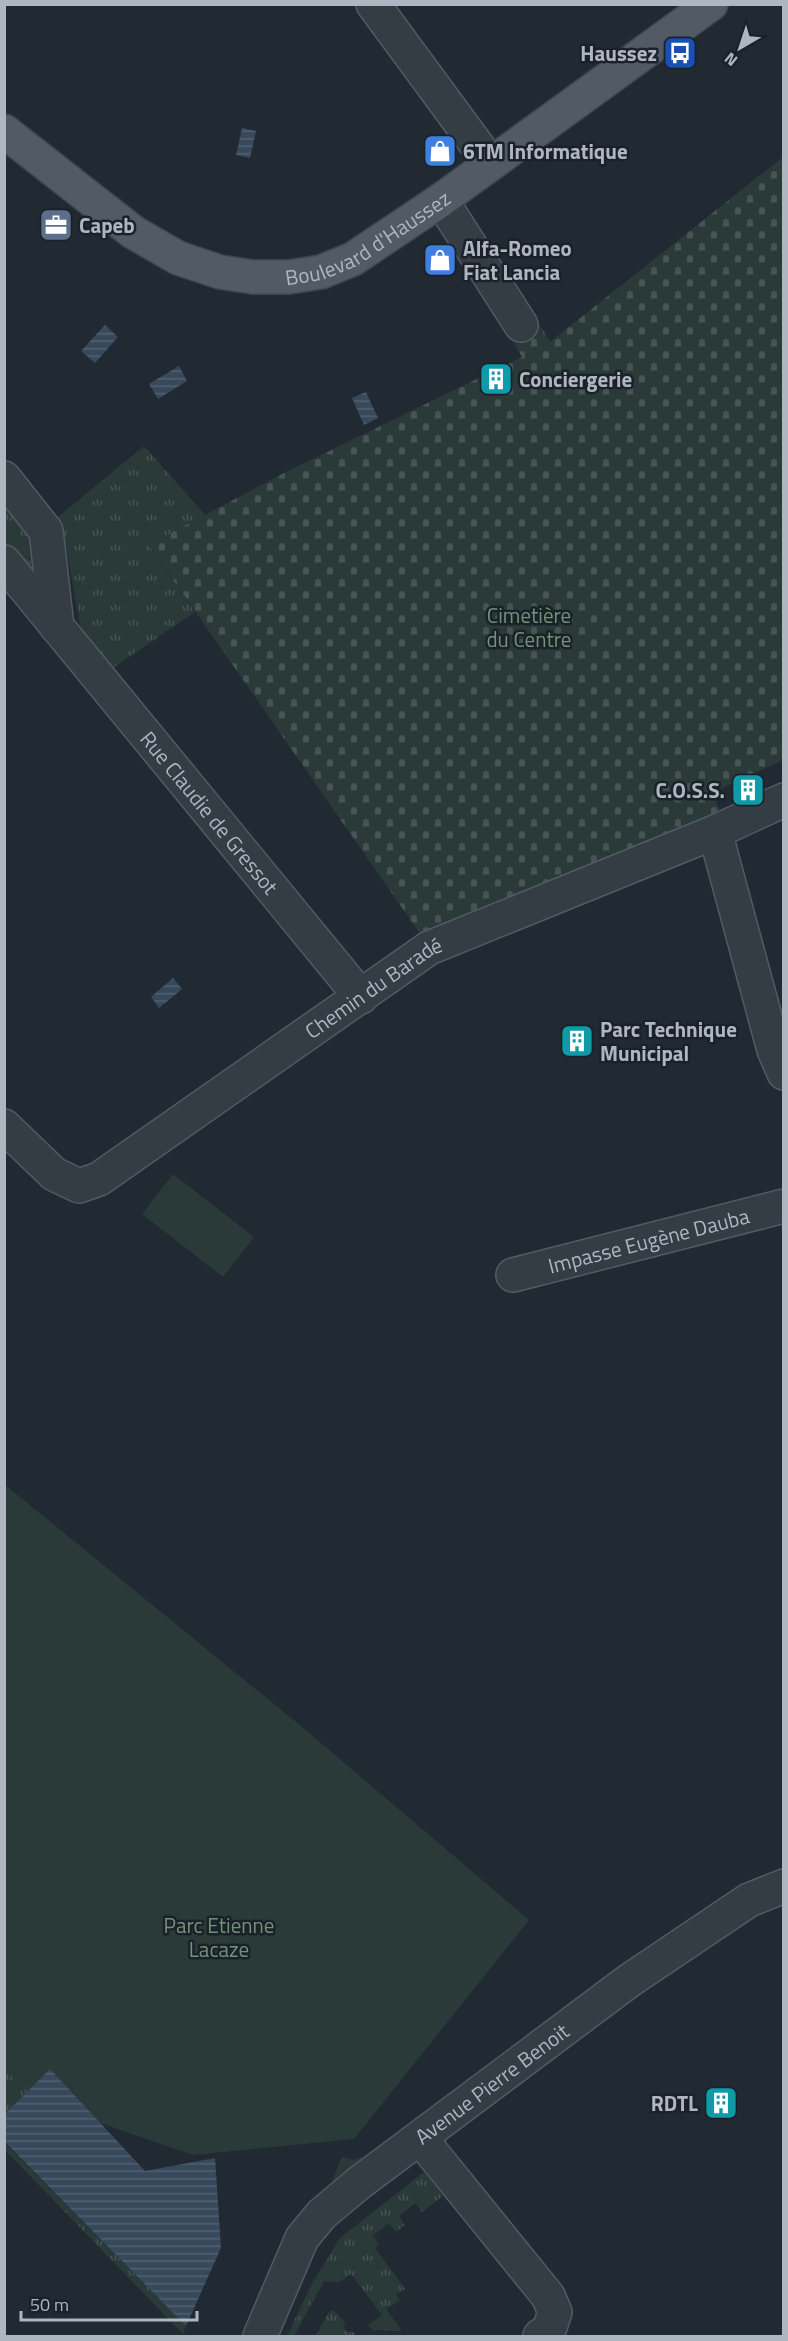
<svg xmlns="http://www.w3.org/2000/svg" width="788" height="2341" font-family="'Titillium Web',sans-serif">
  <style>
    .grass { fill: url(#grass-tufts) }
    .cemetery { fill: url(#cemetery-stones) }
    .park { fill: #293a39 }
    .water { fill: url(#water-rules) }
    .lines { fill: none; stroke-linecap: round; stroke-linejoin: round }
    .minor-casing { stroke: #525a62; stroke-width: 36 }
    .major-casing { stroke: #3e454e; stroke-width: 36 }
    .minor { stroke: #343c44; stroke-width: 33 }
    .major { stroke: #525b64; stroke-width: 33 }
    .labels { text-anchor: middle; dominant-baseline: central; stroke-width: 5; stroke-linejoin: round; paint-order: stroke }
    .poi-label { font-size: 21px; font-weight: bold; fill: #aeb7c1; stroke: #1a2128; text-anchor: start }
    .street-label { font-size: 21px; fill: #aeb7c1; stroke: #1a2128 }
    .park-label { font-size: 21px; fill: #709477; stroke: #1a2128 }
  </style>
  <defs>
    <pattern id="grass-tufts" width="24" height="20" patternUnits="userSpaceOnUse" patternTransform="scale(1.5)"><rect width="24" height="20" fill="#293a39"/><path d="M3 7l-1-3M5 7V3M7 7l1-3M15 17l-1-3M17 17v-4M19 17l1-3" fill="none" stroke="#465454"/></pattern>
    <pattern id="cemetery-stones" width="16" height="16" patternUnits="userSpaceOnUse" patternTransform="scale(1.5)"><rect width="16" height="16" fill="#293a39"/><path d="M2 7V4a2 2 0 0 1 4 0v3zM10 15v-3a2 2 0 0 1 4 0v3z" fill="#465454"/></pattern>
    <pattern id="water-rules" width="6" height="5" patternUnits="userSpaceOnUse" patternTransform="scale(1.5)"><rect width="6" height="5" fill="#38495b"/><path d="M0 2.5h6" fill="none" stroke="#526171"/></pattern>
  </defs>
  <rect width="100%" height="100%" fill="#212a33"/>
  <g class="grass">
    <path d="M144,446L206,516L149,545L195,612L110,670L82,636L65,541L58,517Z"/>
    <path d="M4,488L42,534L50,591L5,552Z"/>
    <path d="M4,2047L50,2069L5,2114H4Z"/>
    <path d="M4,2142L186,2326L183,2334L5,2150Z"/>
    <path d="M369,2155L325,2199L342,2157L353,2160Z"/>
    <path d="M424,2172L443,2196L422,2212L415,2203L399,2216L405,2225L396,2232L389,2223L373,2236L379,2244L375,2248L405,2289L396,2295L400,2300L386,2309L402,2331L372,2330L368,2325L382,2315L351,2274L339,2282L324,2281L294,2336H287L310,2287L340,2238Z"/>
    <path d="M333,2310L346,2323L343,2326L348,2333L352,2331L356,2336H316L328,2313Z"/>
  </g>
  <path class="cemetery" d="M783,157V760L712,793L722,815L421,935L149,545L280,475L522,357L508,333L535,317L550,342Z"/>
  <g class="park">
    <path d="M173,1174L254,1237L223,1277L142,1214Z"/>
    <path d="M4,1484L307,1731L529,1920L354,2139L193,2155L94,2121L5,2067Z"/>
  </g>
  <g class="water">
    <path d="M242,128L256,131L250,158L236,155Z"/>
    <path d="M105,325L118,337L95,363L81,351Z"/>
    <path d="M179,366L187,381L158,399L149,384Z"/>
    <path d="M366,392L378,418L364,425L352,398Z"/>
    <path d="M173,978L182,989L159,1008L151,997Z"/>
    <path d="M50,2069L145,2171L215,2158L221,2248L186,2326L5,2142V2114Z"/>
  </g>
  <g class="lines">
    <g class="minor-casing">
      <g id="minor">
        <path d="M373,4L490,163"/>
        <path d="M441,200L521,325"/>
        <path d="M4,478L46,531L57,627"/>
        <path id="s1" d="M4,562L361,997"/>
        <path d="M715,832L774,1050L784,1073"/>
        <path id="s2" d="M4,1126L54,1174L79,1186L99,1179L429,948L715,832L784,800"/>
        <path id="s3" d="M513,1275L784,1206"/>
        <path d="M420,2138L548,2296L555,2312L549,2330L540,2336"/>
        <path id="s4" d="M260,2336L302,2238L322,2214L359,2183L630,1980L749,1900L784,1886"/>
      </g>
    </g>
    <g class="major-casing">
      <g id="major">
        <path id="s5" d="M4,131L133,232L178,258L220,272L253,277H289L321,272L353,259L441,200L711,4"/>
      </g>
    </g>
    <use href="#minor" class="minor"/>
    <use href="#major" class="major"/>
  </g>
  <defs>
    <g id="bus-square" transform="scale(1.725)"><rect x="-9" y="-9" width="18" height="18" rx="4" fill="#1a4fb4" stroke="#1a2128"/><path d="M-5-6H5V4H4V6H2V4H-2V6H-4V4H-5ZM-3.5-4V0h7V-4ZM-3.5 1.2v1.5H-2V1.2ZM2 1.2v1.5H3.5V1.2Z" fill="#fff"/></g>
    <g id="shop-square" transform="scale(1.725)"><rect x="-9" y="-9" width="18" height="18" rx="4" fill="#3f7fe0" stroke="#1a2128"/><path d="M-5-2.5h2.3a2.7 3.5 0 0 1 5.4 0H5L5.5 6h-11ZM-1.5-2.5h3a1.5 2.3 0 0 0-3 0Z" fill="#fff"/></g>
    <g id="office-square" transform="scale(1.725)"><rect x="-9" y="-9" width="18" height="18" rx="4" fill="#5c6f8a" stroke="#1a2128"/><path d="M-6-3h4V-5.5h4V-3h4V5H-6ZM-1-4.5V-3h2v-1.5ZM-6 0V1H6V0Z" fill="#fff"/></g>
    <g id="building-square" transform="scale(1.725)"><rect x="-9" y="-9" width="18" height="18" rx="4" fill="#0f9aa8" stroke="#1a2128"/><path d="M-4-6H4V6H1V3H-1V6H-4ZM-2.5-4.3h1.7v1.8h-1.7ZM.8-4.3h1.7v1.8H.8ZM-2.5-1h1.7V.8h-1.7ZM.8-1h1.7V.8H.8Z" fill="#fff"/></g>
  </defs>
  <g fill-rule="evenodd">
    <use href="#bus-square" x="680" y="53"/>
    <use href="#shop-square" x="440" y="151"/>
    <use href="#office-square" x="56" y="225"/>
    <use href="#shop-square" x="440" y="260"/>
    <use href="#building-square" x="496" y="379"/>
    <use href="#building-square" x="748" y="790"/>
    <use href="#building-square" x="577" y="1041"/>
    <use href="#building-square" x="721" y="2103"/>
  </g>
  <g class="labels">
    <g class="poi-label">
      <text x="657" y="53" text-anchor="end">Haussez</text>
      <text x="463" y="151">6TM Informatique</text>
      <text x="79" y="225">Capeb</text>
      <text x="463" y="248">Alfa-Romeo<tspan x="463" dy="24">Fiat Lancia</tspan></text>
      <text x="519" y="379">Conciergerie</text>
      <text x="725" y="790" text-anchor="end">C.O.S.S.</text>
      <text x="600" y="1029">Parc Technique<tspan x="600" dy="24">Municipal</tspan></text>
      <text x="698" y="2103" text-anchor="end">RDTL</text>
    </g>
    <g class="street-label">
      <text stroke="none"><textPath href="#s5" startOffset="418">Boulevard d'Haussez</textPath></text>
      <text stroke="none"><textPath href="#s1" startOffset="324">Rue Claudie de Gressot</textPath></text>
      <text stroke="none"><textPath href="#s2" startOffset="453">Chemin du Baradé</textPath></text>
      <text stroke="none"><textPath href="#s3" startOffset="140">Impasse Eugène Dauba</textPath></text>
      <text stroke="none"><textPath href="#s4" startOffset="352">Avenue Pierre Benoit</textPath></text>
    </g>
    <g class="park-label">
      <text x="529" y="615">Cimetière<tspan x="529" dy="24">du Centre</tspan></text>
      <text x="219" y="1925">Parc Etienne<tspan x="219" dy="24">Lacaze</tspan></text>
    </g>
  </g>
  <rect width="788" height="2341" fill="none" stroke="#aeb7c1" stroke-width="12"/>
  <g transform="translate(740 48) rotate(219)" stroke="#1a2128" stroke-width="4.5" paint-order="stroke">
  <path d="M0-4.5L10 22L0 15L-10 22Z" fill="#aeb7c1"/>
  <text y="-9" font-size="16" font-weight="bold" text-anchor="middle" fill="#aeb7c1">N</text>
  </g>
  <path d="M21 2311v9h176v-9" fill="none" stroke="#aeb7c1" stroke-width="3"/>
  <text x="30" y="2311" font-size="18" fill="#aeb7c1" stroke="#1a2128" stroke-width="4.5" paint-order="stroke">50 m</text>
</svg>
